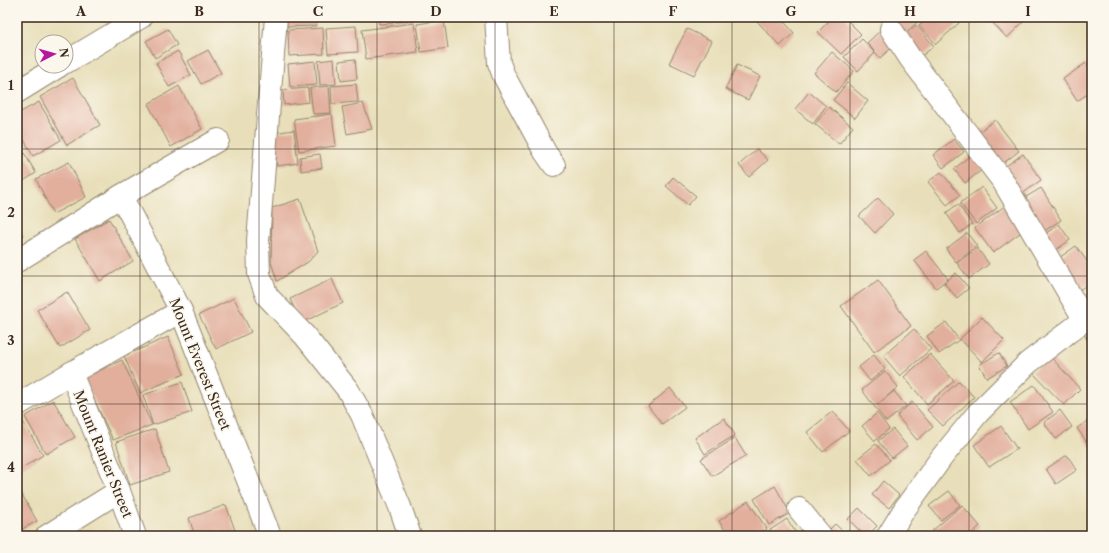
<svg xmlns="http://www.w3.org/2000/svg" width="1109" height="553" font-family="'Libre Caslon Text',serif">
  <style>
    .building { fill: #e2af9d }
    .lines { fill: none; stroke-linecap: round; stroke-linejoin: round }
    .minor-casing { stroke: #92846c; stroke-width: 24 }
    .minor { stroke: #fff; stroke-width: 22 }
    .grid { fill: none; stroke: #3b2a1e; stroke-width: 1; stroke-opacity: 0.55 }
    .labels { text-anchor: middle; dominant-baseline: central; stroke-width: 3.5; stroke-linejoin: round; paint-order: stroke }
    .street-label { font-size: 14px; fill: #3b2a1e; stroke: #fbf7ec }
    .neatline { fill: none; stroke: #3b2a1e; stroke-width: 1.5 }
    .grid-label { font-size: 13px; text-anchor: middle; font-weight: bold; fill: #3b2a1e }
  </style>
  <rect width="100%" height="100%" fill="#fbf7ec"/>
  <filter id="ink" filterUnits="userSpaceOnUse"><feTurbulence type="fractalNoise" baseFrequency=".025" numOctaves="2"/><feDisplacementMap in="SourceGraphic" scale="8" xChannelSelector="R" yChannelSelector="G"/><feConvolveMatrix kernelMatrix="1 2 1 2 8 2 1 2 1" color-interpolation-filters="sRGB"/></filter>
  <filter id="wash" filterUnits="userSpaceOnUse"><feTurbulence type="fractalNoise" baseFrequency=".012" numOctaves="4" result="noise"/><feDisplacementMap in="SourceGraphic" scale="16" xChannelSelector="R" yChannelSelector="G"/><feGaussianBlur stdDeviation="0.9" result="paint"/><feColorMatrix in="noise" values="0 0 0 0 0 0 0 0 0 0 0 0 0 0 0 0 0 1.4 0 .05"/><feComposite in="paint" operator="in"/></filter>
  <g filter="url(#wash)">
    <rect width="100%" height="100%" fill="#e8dfba"/>
    <g id="blocks">
      <g class="building">
        <path d="M287,17H315L316,26L287,27Z"/>
        <path d="M326,17H351V18L326,20Z"/>
        <path d="M378,17H393V23L379,24Z"/>
        <path d="M395,17H415V20L395,22Z"/>
        <path d="M759,17H780L794,33L780,46L756,20Z"/>
        <path d="M833,17H844L861,34L841,54L818,32Z"/>
        <path d="M883,17H923L900,37Z"/>
        <path d="M929,17H954L959,23L936,44L919,26Z"/>
        <path d="M993,17H1020L1024,21L1007,38L990,20Z"/>
        <path d="M444,20L448,48L421,52L417,24Z"/>
        <path d="M414,23L418,52L366,59L362,30Z"/>
        <path d="M916,25L934,46L918,59L900,39Z"/>
        <path d="M356,26L358,52L328,54L326,28Z"/>
        <path d="M323,28L324,54L289,56L288,30Z"/>
        <path d="M883,28L897,43L880,58L867,43Z"/>
        <path d="M168,29L177,45L155,58L146,41Z"/>
        <path d="M687,29L712,41L694,75L669,63Z"/>
        <path d="M862,39L875,53L858,71L844,57Z"/>
        <path d="M208,50L221,73L201,84L188,61Z"/>
        <path d="M178,51L191,75L169,87L156,63Z"/>
        <path d="M832,52L854,71L836,92L814,73Z"/>
        <path d="M334,59L336,84L320,85L318,61Z"/>
        <path d="M355,59L357,79L341,81L339,61Z"/>
        <path d="M315,61L317,85L290,87L288,64Z"/>
        <path d="M1086,63L1092,72V91L1077,101L1063,79Z"/>
        <path d="M737,65L760,76L748,100L725,89Z"/>
        <path d="M73,78L100,125L67,145L40,97Z"/>
        <path d="M847,83L868,101L855,118L833,100Z"/>
        <path d="M356,84L358,102L332,104L331,86Z"/>
        <path d="M179,86L202,129L171,147L148,104Z"/>
        <path d="M329,86L331,113L313,114L310,88Z"/>
        <path d="M308,88L309,102L284,105L283,90Z"/>
        <path d="M809,92L826,106L813,124L795,109Z"/>
        <path d="M39,102L61,140L33,156L17,127V114Z"/>
        <path d="M363,103L372,129L347,134L342,107Z"/>
        <path d="M829,107L853,127L839,144L815,124Z"/>
        <path d="M332,114L336,146L299,151L294,119Z"/>
        <path d="M995,120L1019,151L997,168L973,136Z"/>
        <path d="M294,130L298,163L277,166L272,133Z"/>
        <path d="M954,139L964,152L943,168L933,155Z"/>
        <path d="M17,141L36,173L17,185Z"/>
        <path d="M757,149L768,160L749,177L739,165Z"/>
        <path d="M320,154L322,168L301,171L300,157Z"/>
        <path d="M972,154L983,169L965,183L954,169Z"/>
        <path d="M1023,154L1041,180L1018,197L999,171Z"/>
        <path d="M69,162L86,197L53,214L36,179Z"/>
        <path d="M941,172L960,195L947,205L928,182Z"/>
        <path d="M673,177L696,196L688,205L666,186Z"/>
        <path d="M982,187L997,208L976,224L960,203Z"/>
        <path d="M1041,188L1061,220L1038,235L1018,202Z"/>
        <path d="M878,198L893,214L875,233L859,216Z"/>
        <path d="M1092,198V210L1087,201Z"/>
        <path d="M300,199L318,251L308,262L277,281L271,262L272,208Z"/>
        <path d="M958,204L972,224L960,233L946,213Z"/>
        <path d="M1006,205L1024,230L993,253L975,228Z"/>
        <path d="M109,219L133,261L100,281L75,239Z"/>
        <path d="M1059,224L1070,240L1050,254L1039,238Z"/>
        <path d="M17,225L23,236L17,239Z"/>
        <path d="M967,233L977,246L956,262L946,249Z"/>
        <path d="M1076,246L1092,268V281L1078,291L1056,260Z"/>
        <path d="M977,248L989,264L969,279L957,263Z"/>
        <path d="M926,251L948,279L936,288L914,260Z"/>
        <path d="M956,273L969,288L957,298L944,283Z"/>
        <path d="M332,279L343,303L301,323L290,299Z"/>
        <path d="M878,280L911,326L874,352L841,306Z"/>
        <path d="M67,292L90,330L60,348L37,310Z"/>
        <path d="M234,298L251,332L216,349L199,315Z"/>
        <path d="M982,317L1004,340L982,362L960,339Z"/>
        <path d="M946,322L959,340L939,354L927,336Z"/>
        <path d="M1092,328V347L1083,333Z"/>
        <path d="M914,329L931,349L900,376L883,356Z"/>
        <path d="M168,337L184,374L140,393L124,356Z"/>
        <path d="M999,353L1007,366L987,378L979,365Z"/>
        <path d="M930,354L954,381L927,404L904,377Z"/>
        <path d="M874,355L885,369L870,381L859,367Z"/>
        <path d="M1049,355L1080,389L1064,405L1032,372Z"/>
        <path d="M122,360L152,425L113,440L84,378Z"/>
        <path d="M885,371L898,387L877,405L894,391L906,406L886,422L862,390Z"/>
        <path d="M959,381L974,397L943,426L927,410Z"/>
        <path d="M182,382L192,412L153,425L143,395Z"/>
        <path d="M1034,385L1053,412L1028,429L1010,402Z"/>
        <path d="M670,388L685,407L662,424L648,406Z"/>
        <path d="M53,400L75,437L46,454L25,417Z"/>
        <path d="M912,402L933,427L917,440L897,416Z"/>
        <path d="M1060,410L1072,427L1056,439L1044,423Z"/>
        <path d="M833,411L849,431L823,452L807,432Z"/>
        <path d="M877,413L889,429L875,441L862,426Z"/>
        <path d="M20,417L43,455L17,471V419Z"/>
        <path d="M724,418L735,435L705,454L695,438Z"/>
        <path d="M1092,418V446L1090,447L1077,428Z"/>
        <path d="M1001,426L1017,449L989,467L974,445Z"/>
        <path d="M155,429L169,472L130,485L116,442Z"/>
        <path d="M893,429L907,446L892,458L878,441Z"/>
        <path d="M735,438L746,456L712,476L701,459Z"/>
        <path d="M876,444L890,460L871,476L857,459Z"/>
        <path d="M1067,455L1077,470L1056,484L1046,469Z"/>
        <path d="M883,481L899,495L889,508L872,495Z"/>
        <path d="M17,486L37,521L17,532Z"/>
        <path d="M775,486L790,513L769,525L754,499Z"/>
        <path d="M949,491L960,505L941,520L929,506Z"/>
        <path d="M748,501L767,529L756,536H729L719,521Z"/>
        <path d="M226,505L237,536H195L189,518Z"/>
        <path d="M962,505L980,526L969,536H936L932,531Z"/>
        <path d="M859,508L877,526L867,536H865L848,519Z"/>
        <path d="M787,519L798,536H761Z"/>
        <path d="M835,524L848,536H823Z"/>
      </g>
    </g>
  </g>
  <g filter="url(#ink)">
    <use href="#blocks" fill-opacity="0" stroke="#92846c" stroke-width="1"/>
    <g class="lines">
      <g class="minor-casing">
        <g id="minor">
          <path d="M276,17L258,241L259,274L267,296L305,336L348,390L362,415L400,507L410,536"/>
          <path d="M496,17L499,63L504,76L545,152L554,165"/>
          <path d="M891,29L910,58L1003,181L1084,319"/>
          <path d="M66,62L141,17"/>
          <path d="M17,92L59,66"/>
          <path d="M121,196L181,311L270,536"/>
          <path d="M17,261L121,196L218,140"/>
          <path d="M71,373L119,491L135,536"/>
          <path d="M17,405L71,373L181,311"/>
          <path d="M799,509L821,536"/>
          <path d="M47,536L119,491"/>
          <path d="M888,536L904,510L942,457L978,413L1028,363L1092,314"/>
        </g>
      </g>
      <use href="#minor" class="minor"/>
    </g>
  </g>
  <path class="grid" d="M140,17V536M259,17V536M377,17V536M495,17V536M614,17V536M732,17V536M850,17V536M969,17V536M17,149H1092M17,276H1092M17,404H1092"/>
  <g class="labels">
    <g class="street-label">
      <text transform="translate(200 364) rotate(68)">Mount Everest Street</text>
      <text transform="translate(103 454) rotate(68)">Mount Ranier Street</text>
    </g>
  </g>
  <rect width="1109" height="553" fill="none" stroke="#fbf7ec" stroke-width="44"/>
  <g transform="translate(54 54) rotate(84)"><circle r="19" fill="#fbf7ec" stroke="#aea59a"/>
  <path d="M0-3L7 15L0 10L-7 15Z" fill="#b5179e"/>
  <text y="-6" font-size="11" font-weight="bold" text-anchor="middle" fill="#3b2a1e">N</text>
  </g>
  <rect x="22" y="22" width="1065" height="509" class="neatline"/>
  <g class="grid-label">
    <text x="81" y="16">A</text>
    <text x="199" y="16">B</text>
    <text x="318" y="16">C</text>
    <text x="436" y="16">D</text>
    <text x="554" y="16">E</text>
    <text x="673" y="16">F</text>
    <text x="791" y="16">G</text>
    <text x="910" y="16">H</text>
    <text x="1028" y="16">I</text>
    <text x="11" y="90">1</text>
    <text x="11" y="217">2</text>
    <text x="11" y="345">3</text>
    <text x="11" y="472">4</text>
  </g>
</svg>
